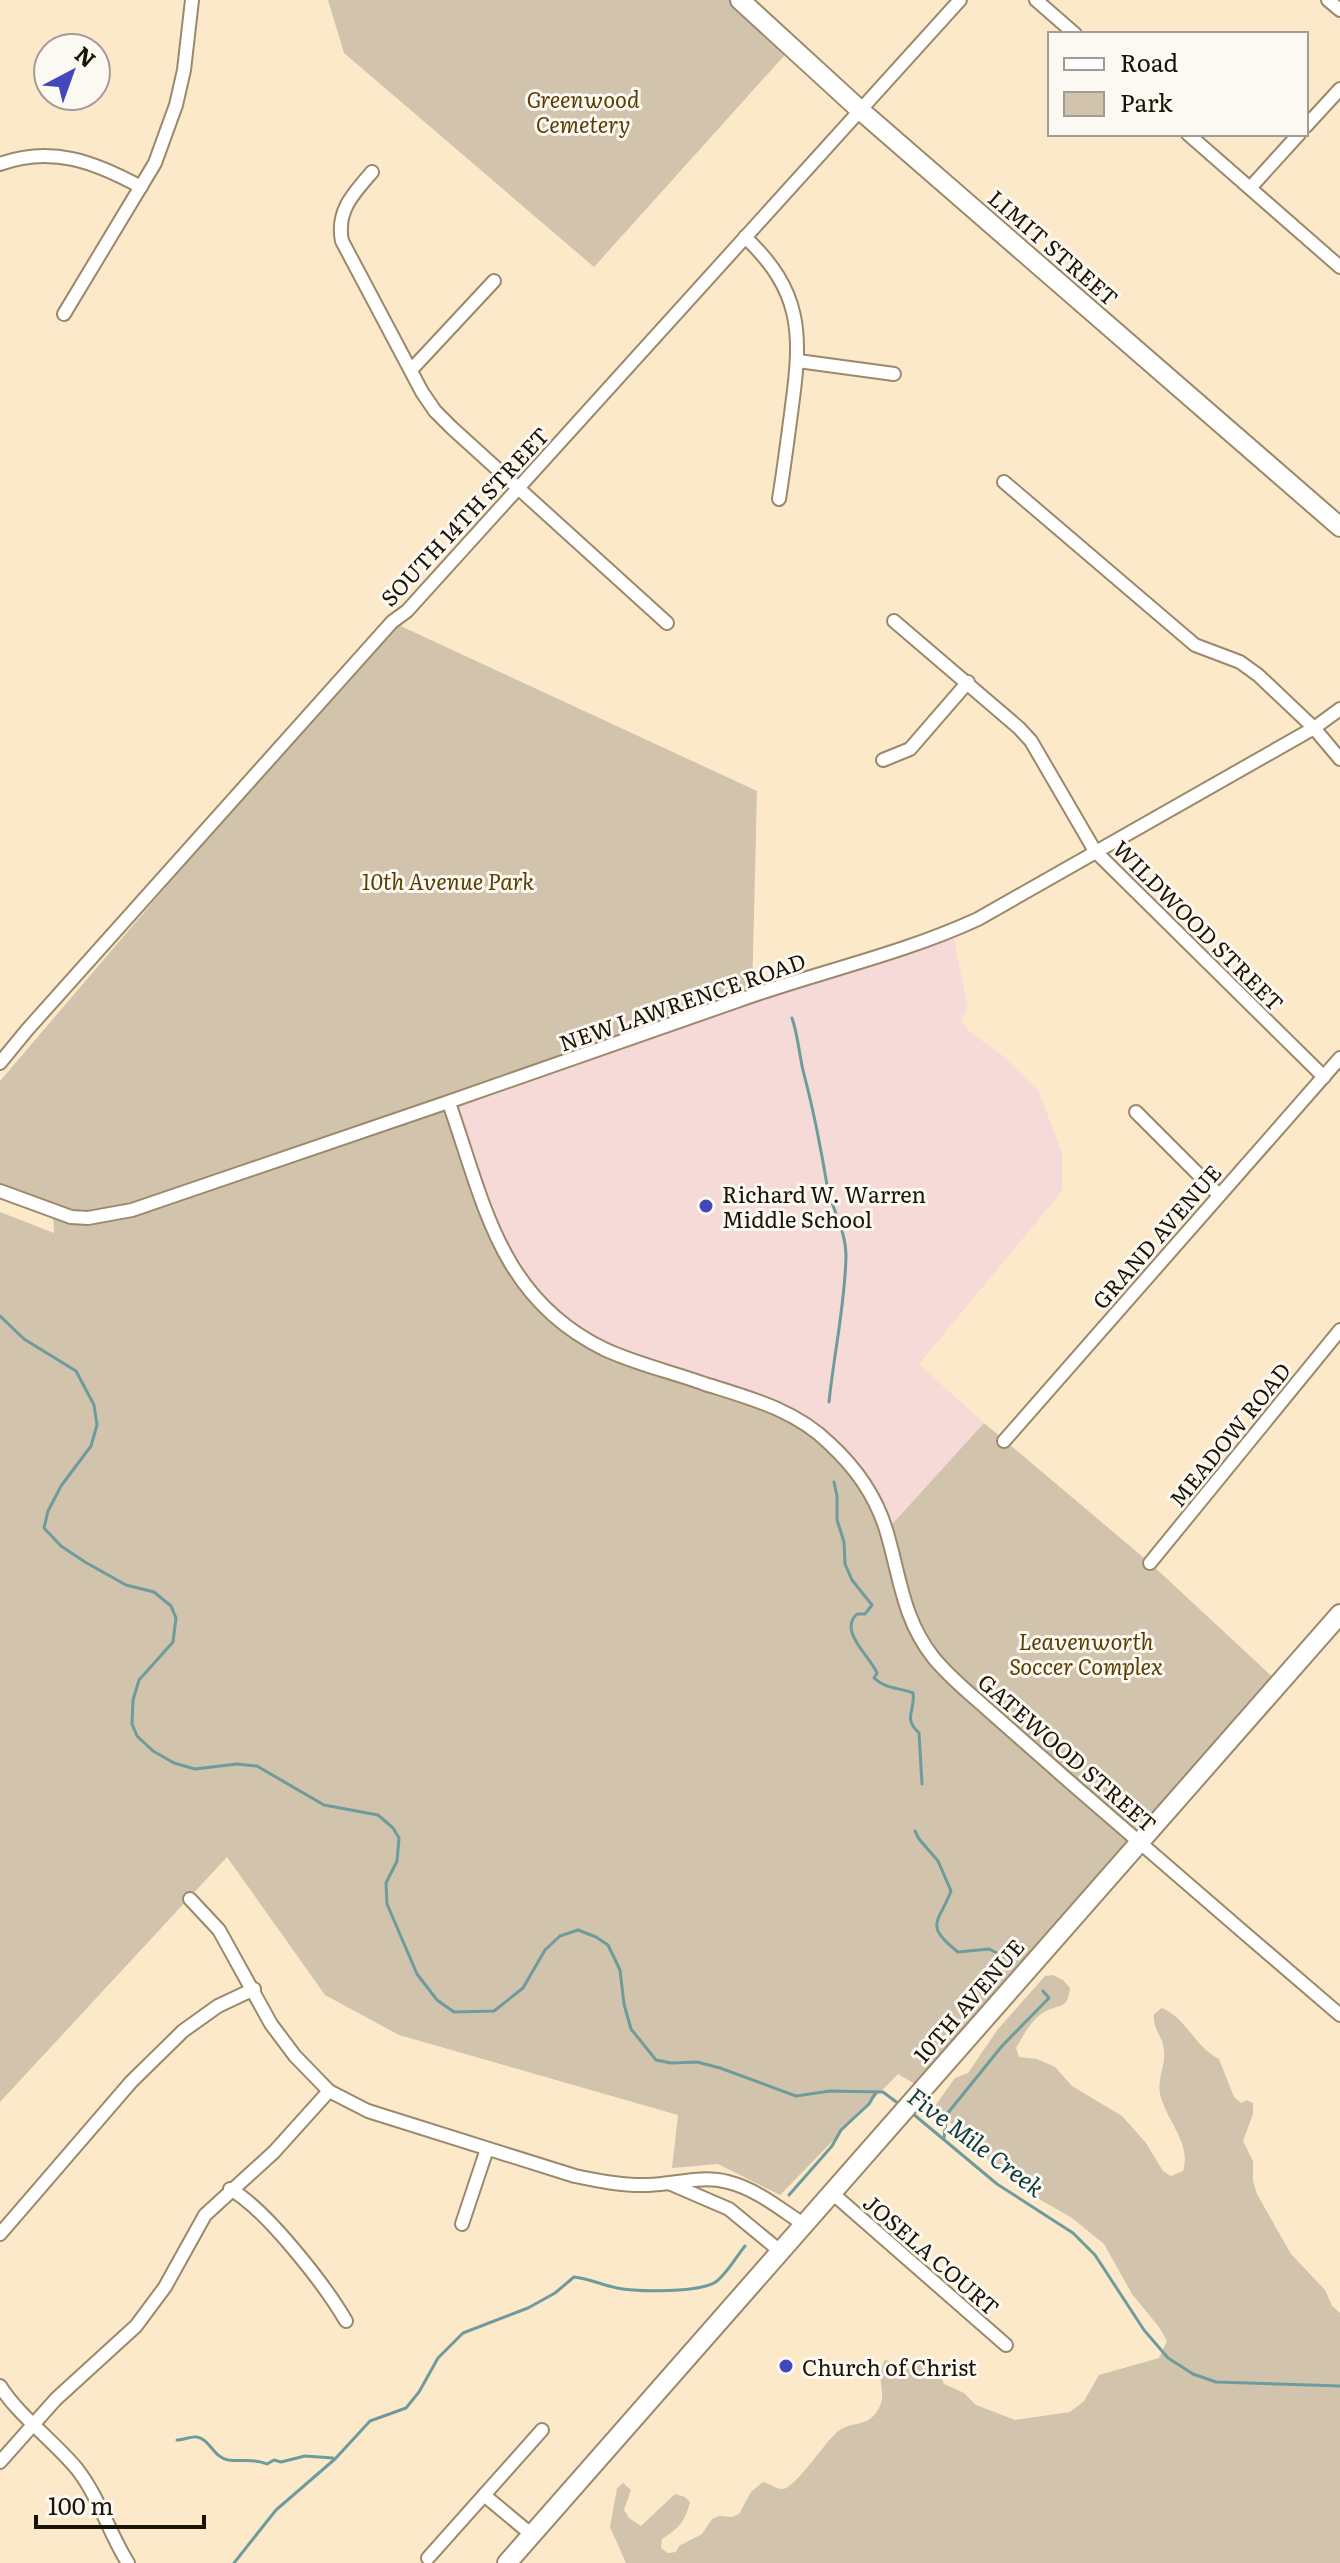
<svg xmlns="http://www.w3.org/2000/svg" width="1340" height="2563" font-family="Literata,serif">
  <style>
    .education { fill: #f5dad8 }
    .green { fill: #d1c3ac }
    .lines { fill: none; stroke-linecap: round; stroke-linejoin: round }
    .stream { stroke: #6e9c9e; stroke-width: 3 }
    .street-casing { stroke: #9b896b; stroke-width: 16 }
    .secondary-casing { stroke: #9b896b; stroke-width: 22 }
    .street { stroke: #fff; stroke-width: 12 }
    .secondary { stroke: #fff; stroke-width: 18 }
    .poi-dot { fill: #4347bc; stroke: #fcf8f2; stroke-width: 3 }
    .labels { text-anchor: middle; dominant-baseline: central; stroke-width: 6; stroke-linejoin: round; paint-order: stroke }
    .park-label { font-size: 22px; font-style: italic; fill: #5a3e01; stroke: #fcf8f2 }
    .street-label { font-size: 22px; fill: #1a1408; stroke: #fcf8f2 }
    .poi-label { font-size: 22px; fill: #1a1408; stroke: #fcf8f2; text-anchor: start }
    .water-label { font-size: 24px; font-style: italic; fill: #0e3b3d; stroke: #fcf8f2 }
  </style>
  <rect width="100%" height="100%" fill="#fce9c9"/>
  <path class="education" d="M952,931L968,1006L961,1021L971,1033L1003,1056L1039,1092L1062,1153V1191L919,1364L984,1423L887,1531L578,1334L511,1267L449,1103Z"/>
  <g class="green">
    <path d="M328,0H740L792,47L594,267L344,53Z"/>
    <path d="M392,622L757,791L752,995L449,1103L511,1267L578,1334L799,1418L851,1465L887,1530L984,1423L1150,1563L1278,1682L922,2088L898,2074L780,2195L718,2164L672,2168L678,2115L399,2035L325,1995L227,1857L0,2102V1212L54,1233L53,1212L0,1183V1081Z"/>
    <path d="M1053,1975L1063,1980L1070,1988C1067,2011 1060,2003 1044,2012C1031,2020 1023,2036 1016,2048L1019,2057L1037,2059L1055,2067L1072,2086L1122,2116L1146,2143L1163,2171L1171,2176L1183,2171C1192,2144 1166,2120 1160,2094C1157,2079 1166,2064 1164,2050C1163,2036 1153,2031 1154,2014L1162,2008C1187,2019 1195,2047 1219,2059L1234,2097L1241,2103L1247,2100L1253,2103V2114L1243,2141L1253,2161V2181L1257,2194L1275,2226L1291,2254L1325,2290L1332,2306L1340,2313V2563H626L610,2527L617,2488L623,2483L631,2490L624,2510L629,2518L641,2526L675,2494L685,2497L690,2502C685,2522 678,2529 662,2539L661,2548L668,2553L676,2552L679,2546L702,2534L712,2519L719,2516L732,2517L739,2514L751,2492L763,2482C770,2483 779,2492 786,2488C801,2480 823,2445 837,2432C851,2420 868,2429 879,2408C888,2392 874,2379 885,2360L897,2363L905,2370L917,2364L929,2363L939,2371L944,2384L964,2393L976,2405L1015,2420L1070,2412L1084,2401L1099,2375L1159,2358L1167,2341L1159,2327L1132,2294L1104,2244L1072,2218L1025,2191L972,2146L935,2106L955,2078L968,2073L998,2029L1045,1976Z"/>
  </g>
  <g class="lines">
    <g class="stream">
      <path d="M792,1018C799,1038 799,1058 805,1078C814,1113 821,1149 827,1185C832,1210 846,1230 846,1256C845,1305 834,1353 829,1402"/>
      <path d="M0,1316L24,1339L76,1371L94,1405L97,1425L91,1446L61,1486L48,1511L44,1528L61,1546L85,1562L126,1585L154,1592L171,1606L176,1618L173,1642L139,1680L133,1700L132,1724L137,1736L153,1751L174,1763L195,1769L237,1764L257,1766L324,1805L378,1815L393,1828L399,1838L397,1861L386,1883L387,1904L417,1974L437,2000L454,2012L494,2011L523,1988L545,1950L560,1936L578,1930L596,1937L608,1945L620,1970L624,2004L631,2029L656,2060L671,2063L697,2062L720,2068L796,2096L830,2091L883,2092L899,2104"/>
      <path d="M834,1482L837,1496V1520L844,1542L845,1564L852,1580L872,1605L865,1614H857C838,1631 870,1656 877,1673L874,1678C887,1690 898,1687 913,1693C916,1711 902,1717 919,1733L922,1784"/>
      <path d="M915,1831L919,1839L938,1861L951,1891C939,1923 923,1924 958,1952L989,1949L1005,1957"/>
      <path d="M912,2113L997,2184L1073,2233L1095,2255L1144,2330L1168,2358L1193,2374L1216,2382L1340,2386"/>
      <path d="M944,2138L947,2114L1002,2046L1049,1998L1043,1991"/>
      <path d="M789,2195L832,2146L841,2130L869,2104L876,2092"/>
      <path d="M177,2440C183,2440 191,2436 197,2437C210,2439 214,2458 228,2460C241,2462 255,2458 267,2464L274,2460L281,2462L305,2456L333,2458"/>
      <path d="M234,2563L276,2510L335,2459L370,2421L406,2408L419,2392L438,2358L463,2333L528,2308L555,2293L574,2277C590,2279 602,2285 617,2288C637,2292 702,2293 717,2281C728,2272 736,2257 745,2246"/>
    </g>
    <g class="street-casing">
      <g id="street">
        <path d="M1036,0L1075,34"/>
        <path d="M1328,0L1340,10"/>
        <path d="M1306,126L1340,89"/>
        <path d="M1188,134L1340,267"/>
        <path d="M0,164C51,145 95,162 141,187"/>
        <path d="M372,172C353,194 336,211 342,241L422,392L435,411L452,428L667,623"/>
        <path d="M1250,188L1299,134"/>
        <path d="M745,237C802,291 802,333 792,406C788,437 784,468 779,499"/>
        <path d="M64,314L155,163L176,105L184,70L192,0"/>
        <path d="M798,361L894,374"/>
        <path d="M411,370L494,281"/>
        <path d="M1004,482L1195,645L1240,662L1258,675L1314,728L1340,759"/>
        <path d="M894,621L1019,728L1031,741L1095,851L1324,1077"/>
        <path d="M883,760L910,749L968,682"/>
        <path d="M0,1063L27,1030L392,622L407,611L960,0"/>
        <path d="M449,1103C484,1202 499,1298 604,1349C636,1364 672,1372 705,1384C750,1398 796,1410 830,1444C856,1468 877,1498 887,1533C900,1577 903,1619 933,1657C948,1676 968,1692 986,1708C1014,1733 1043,1758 1071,1783C1161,1861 1250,1938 1340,2015"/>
        <path d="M1136,1112L1218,1194"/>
        <path d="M0,1191L71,1217L88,1218L132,1210C334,1142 536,1072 737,1001C817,972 900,955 978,919L1314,728L1340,709"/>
        <path d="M1004,1441L1340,1058"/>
        <path d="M1150,1563L1340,1330"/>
        <path d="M190,1899L219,1930L271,2024L295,2056L329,2091L368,2111L575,2176C599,2181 624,2186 648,2185C676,2184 701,2175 728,2182C756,2189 779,2208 803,2224"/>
        <path d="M671,2184L729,2209L780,2251"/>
        <path d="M230,2189C266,2209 325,2285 346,2321"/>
        <path d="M831,2192L1006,2345"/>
        <path d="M462,2224L487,2149"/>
        <path d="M0,2234L131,2082L183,2031L218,2006L254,1989"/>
        <path d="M0,2386C18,2415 54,2441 77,2469C99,2497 109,2533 128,2563"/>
        <path d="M0,2462L56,2399L136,2326L165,2287L205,2215L274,2152L329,2091"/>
        <path d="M484,2495L532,2535"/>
        <path d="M428,2558L542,2430"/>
      </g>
    </g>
    <g class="secondary-casing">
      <g id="secondary">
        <path d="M740,0L860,110L1340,527"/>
        <path d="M507,2563L1340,1614"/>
      </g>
    </g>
    <use href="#street" class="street"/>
    <use href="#secondary" class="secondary"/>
  </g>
  <g class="poi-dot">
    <circle cx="706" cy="1206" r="8"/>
    <circle cx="786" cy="2366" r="8"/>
  </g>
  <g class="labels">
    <g class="park-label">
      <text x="583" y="98">Greenwood<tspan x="583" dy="25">Cemetery</tspan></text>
      <text x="448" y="880">10th Avenue Park</text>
      <text x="1086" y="1640">Leavenworth<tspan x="1086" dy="25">Soccer Complex</tspan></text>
    </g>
    <g class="street-label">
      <text transform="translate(1054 247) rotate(41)">LIMIT STREET</text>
      <text transform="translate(464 516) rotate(-47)">SOUTH 14TH STREET</text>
      <text transform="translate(1199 925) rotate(45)">WILDWOOD STREET</text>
      <text transform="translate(682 1001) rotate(-19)">NEW LAWRENCE ROAD</text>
      <text transform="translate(1156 1236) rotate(-49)">GRAND AVENUE</text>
      <text transform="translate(1229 1434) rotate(-51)">MEADOW ROAD</text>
      <text transform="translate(1068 1752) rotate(41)">GATEWOOD STREET</text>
      <text transform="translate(968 2000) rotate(-49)">10TH AVENUE</text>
      <text transform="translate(932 2254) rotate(41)">JOSELA COURT</text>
    </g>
    <g class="poi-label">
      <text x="722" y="1193">Richard W. Warren<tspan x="722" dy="25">Middle School</tspan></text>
      <text x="802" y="2366">Church of Christ</text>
    </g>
    <g class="water-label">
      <text transform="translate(977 2141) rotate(37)">Five Mile Creek</text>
    </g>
  </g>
  <rect x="1048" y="32" width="260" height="104" fill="#fcf8f2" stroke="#a29d94" stroke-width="2"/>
  <rect x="1064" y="58" width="40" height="12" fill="#ffffff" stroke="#a29d94" stroke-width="2"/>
  <text x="1120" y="72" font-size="24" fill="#1a1408">Road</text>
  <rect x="1064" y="92" width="40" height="24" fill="#d1c3ac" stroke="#a29d94" stroke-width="2"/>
  <text x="1120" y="112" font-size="24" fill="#1a1408">Park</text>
  <g transform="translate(72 72) rotate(41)"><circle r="38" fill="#fcf8f2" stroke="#a29d94" stroke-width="2"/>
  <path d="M0-6L14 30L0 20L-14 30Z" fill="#4347bc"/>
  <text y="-12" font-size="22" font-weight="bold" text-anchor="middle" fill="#1a1408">N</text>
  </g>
  <path d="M36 2515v12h168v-12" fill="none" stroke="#1a1408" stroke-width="4"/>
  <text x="48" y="2515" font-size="24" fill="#1a1408" stroke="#fcf8f2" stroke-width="6" paint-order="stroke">100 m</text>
</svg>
